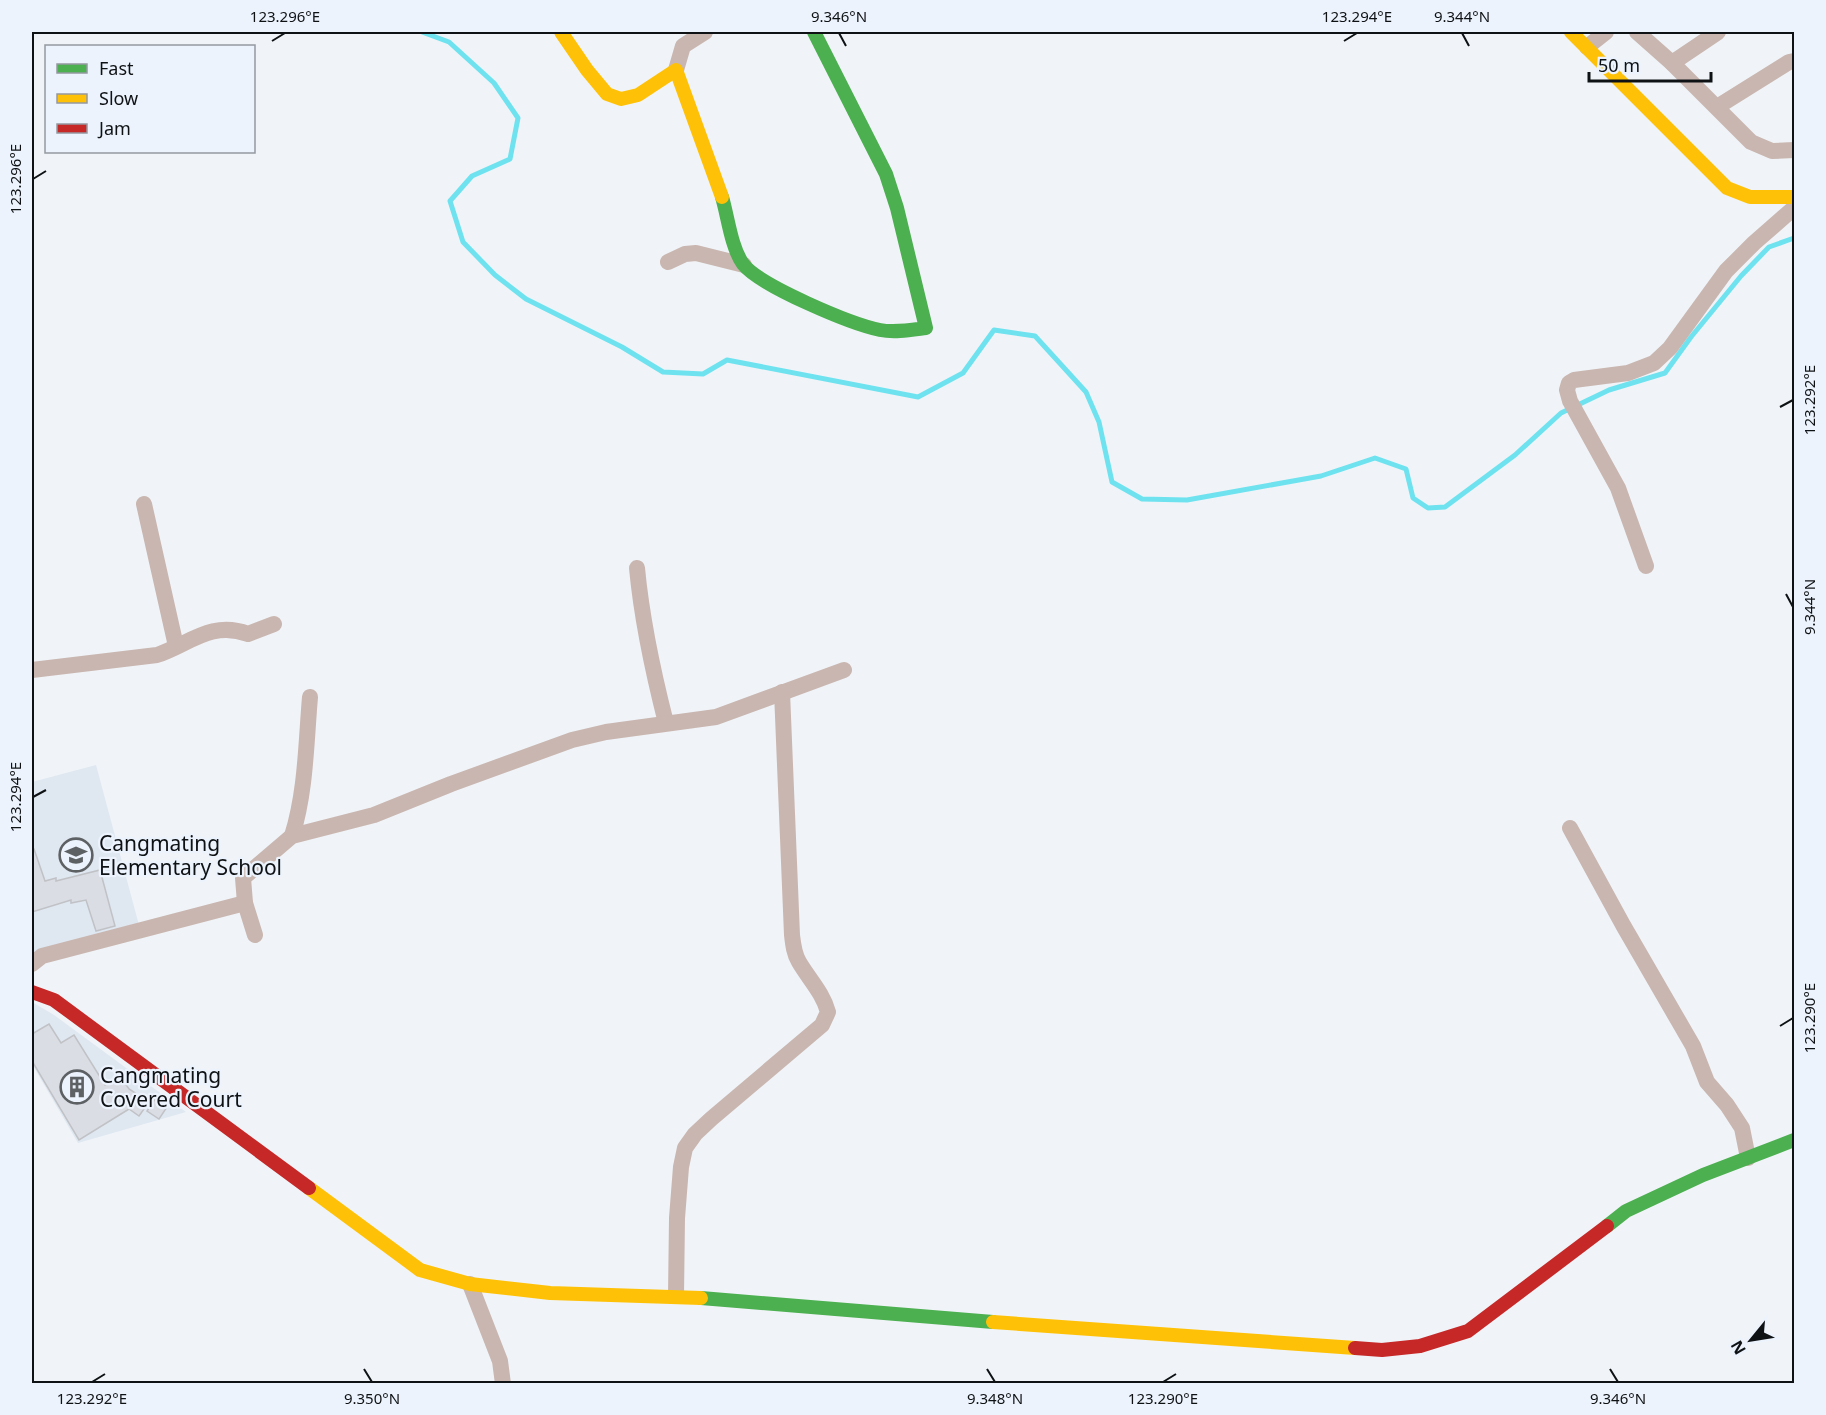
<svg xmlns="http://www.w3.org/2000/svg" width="1826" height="1415" font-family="'Noto Sans',sans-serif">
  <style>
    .built { fill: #dfe7f1 }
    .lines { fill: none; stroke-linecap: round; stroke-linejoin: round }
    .stream { stroke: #6fe2ef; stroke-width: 5 }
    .building { fill: #dbdde5; stroke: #c0c2c6; stroke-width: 1.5 }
    .street { stroke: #c9b6b0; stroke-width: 16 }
    .fast { stroke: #4caf50; stroke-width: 14 }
    .slow { stroke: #ffc107; stroke-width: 14 }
    .jam { stroke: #c62828; stroke-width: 14 }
    .ticks { fill: none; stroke: #0f1215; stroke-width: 2 }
    .labels { text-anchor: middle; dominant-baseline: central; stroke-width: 4.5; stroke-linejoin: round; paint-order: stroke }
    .poi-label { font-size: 21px; fill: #0f1215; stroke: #ecf3fc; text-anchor: start }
    .neatline { fill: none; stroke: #0f1215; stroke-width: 2 }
    .ticks-label { font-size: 15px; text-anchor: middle; fill: #0f1215 }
  </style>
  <rect width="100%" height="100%" fill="#f0f4f8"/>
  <g class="built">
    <path d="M96,765L140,929L32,960V782Z"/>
    <path d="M32,1002L54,1015L186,1112L78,1143L32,1064Z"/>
  </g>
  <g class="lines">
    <path class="stream" d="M422,32L449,42L494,83L518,118L510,159L472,176L450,201L463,242L495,275L526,299L622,347L663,372L703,374L727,360L918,397L963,373L994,330L1035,336L1086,392L1099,422L1112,482L1142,499L1187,500L1321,476L1375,458L1406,469L1413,498L1428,508L1445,507L1515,455L1561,413L1609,390L1665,373L1691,337L1741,276L1769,247L1794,238"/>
  </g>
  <g class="building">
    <path d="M32,849H34L45,881L56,878V881L100,870L115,926L96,931L86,900L71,903V900L32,912Z"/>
    <path d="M49,1024L61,1043L74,1035L105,1085L120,1076L129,1089L149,1102L139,1116L129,1109L79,1140L32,1061V1034Z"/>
    <path d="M157,1096L169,1104L159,1119L147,1111Z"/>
  </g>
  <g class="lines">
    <g class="street">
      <path d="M1637,32L1672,63L1751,142L1772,151L1794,150"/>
      <path d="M1587,47L1606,32"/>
      <path d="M1672,63L1718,32"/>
      <path d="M676,70L683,46L705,32"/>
      <path d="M1717,107L1789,62L1794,61"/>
      <path d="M668,262L685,254L696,253L744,265"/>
      <path d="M144,504L176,646"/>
      <path d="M1646,566L1618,488L1570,401L1567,390L1569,383L1574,380L1628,373L1654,363L1670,348L1726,271L1754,243L1794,208"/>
      <path d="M637,568C642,622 653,672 666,723"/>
      <path d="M32,670L157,655C188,645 211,620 248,634L274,624"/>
      <path d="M1570,828L1623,925L1693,1046L1707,1082L1727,1105L1742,1128L1748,1158"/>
      <path d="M292,836C306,791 306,743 310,697"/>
      <path d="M245,903L243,878L292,836L374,815L451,784L572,740L606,732L716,717L844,670"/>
      <path d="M32,964L42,956L245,903L255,935"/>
      <path d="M470,1284L500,1361L503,1384"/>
      <path d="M676,1296L677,1218L681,1167L685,1148L695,1134L711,1119L822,1025L828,1012C823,993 809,979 799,962C794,954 793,944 792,935L782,692"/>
    </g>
    <g class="fast">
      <path d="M722,197C728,217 731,247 743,264C760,286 851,324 880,330C895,333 911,330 926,328L897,208L886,174L814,32"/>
      <path d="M1607,1226L1626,1211L1703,1175L1794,1140"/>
      <path d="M701,1298L993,1322"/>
    </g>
    <g class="slow">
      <path d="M561,32L587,70L607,94L621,99L638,95L676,70L722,197"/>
      <path d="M1571,32L1727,188L1750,197H1794"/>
      <path d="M309,1188L420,1270L470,1284L550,1293L701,1298"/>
      <path d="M993,1322L1355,1348"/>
    </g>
    <g class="jam">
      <path d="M32,992L54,1000L309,1188"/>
      <path d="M1355,1348L1382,1350L1420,1346L1468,1331L1607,1226"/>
    </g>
  </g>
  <path class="ticks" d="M839,33L846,46M1462,33L1469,46M272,41L285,33M1344,41L1357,33M33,179L46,171M1780,407L1793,400M1786,594L1793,607M33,797L46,790M1780,1026L1793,1018M364,1369L372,1382M987,1369L995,1382M1610,1369L1618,1382M92,1382L105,1374M1163,1382L1176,1374"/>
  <defs>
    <g id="school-ring" transform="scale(1.725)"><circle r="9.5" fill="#ecf3fc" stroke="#5e6164" stroke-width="1.5"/><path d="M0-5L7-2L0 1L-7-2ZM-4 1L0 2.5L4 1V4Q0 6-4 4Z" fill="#5e6164"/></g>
    <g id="building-ring" transform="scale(1.725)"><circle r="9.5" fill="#ecf3fc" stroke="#5e6164" stroke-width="1.5"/><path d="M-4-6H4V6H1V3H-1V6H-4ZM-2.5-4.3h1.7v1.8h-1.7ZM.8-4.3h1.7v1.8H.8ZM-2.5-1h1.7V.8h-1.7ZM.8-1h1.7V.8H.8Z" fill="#5e6164"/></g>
  </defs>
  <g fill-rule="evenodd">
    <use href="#school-ring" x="76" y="855"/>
    <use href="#building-ring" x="77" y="1087"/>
  </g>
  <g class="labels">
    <g class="poi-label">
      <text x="99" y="843">Cangmating<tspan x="99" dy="24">Elementary School</tspan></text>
      <text x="100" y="1075">Cangmating<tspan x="100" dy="24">Covered Court</tspan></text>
    </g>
  </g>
  <rect width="1826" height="1415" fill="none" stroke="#ecf3fc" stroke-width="66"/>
  <rect x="45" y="45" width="210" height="108" fill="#ecf3fc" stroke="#9499a0" stroke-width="1.5"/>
  <rect x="57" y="64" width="30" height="9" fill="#4caf50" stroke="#9499a0" stroke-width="1.5"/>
  <text x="99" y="75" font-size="18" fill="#0f1215">Fast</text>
  <rect x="57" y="94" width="30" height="9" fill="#ffc107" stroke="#9499a0" stroke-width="1.5"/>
  <text x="99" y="105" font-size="18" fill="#0f1215">Slow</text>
  <rect x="57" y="124" width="30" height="9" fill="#c62828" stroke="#9499a0" stroke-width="1.5"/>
  <text x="99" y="135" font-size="18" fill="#0f1215">Jam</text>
  <g transform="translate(1751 1340) rotate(240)" stroke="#ecf3fc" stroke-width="4.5" paint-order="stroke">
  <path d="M0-4.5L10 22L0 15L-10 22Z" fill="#0f1215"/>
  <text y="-9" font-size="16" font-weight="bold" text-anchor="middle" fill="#0f1215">N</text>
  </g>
  <path d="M1589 72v9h122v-9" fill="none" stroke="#0f1215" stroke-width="3"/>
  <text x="1598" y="72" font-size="18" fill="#0f1215" stroke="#ecf3fc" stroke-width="4.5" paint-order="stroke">50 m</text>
  <rect x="33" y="33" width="1760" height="1349" class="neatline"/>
  <g class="ticks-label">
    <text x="285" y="22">123.296°E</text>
    <text x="839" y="22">9.346°N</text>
    <text x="1357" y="22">123.294°E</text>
    <text x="1462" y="22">9.344°N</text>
    <text transform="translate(16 179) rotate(-90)" y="5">123.296°E</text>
    <text transform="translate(1810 400) rotate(-90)" y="5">123.292°E</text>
    <text transform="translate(1810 607) rotate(-90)" y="5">9.344°N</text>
    <text transform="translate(16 797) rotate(-90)" y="5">123.294°E</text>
    <text transform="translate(1810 1018) rotate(-90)" y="5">123.290°E</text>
    <text x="92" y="1404">123.292°E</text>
    <text x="372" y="1404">9.350°N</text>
    <text x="995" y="1404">9.348°N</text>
    <text x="1163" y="1404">123.290°E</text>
    <text x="1618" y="1404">9.346°N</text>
  </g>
</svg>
